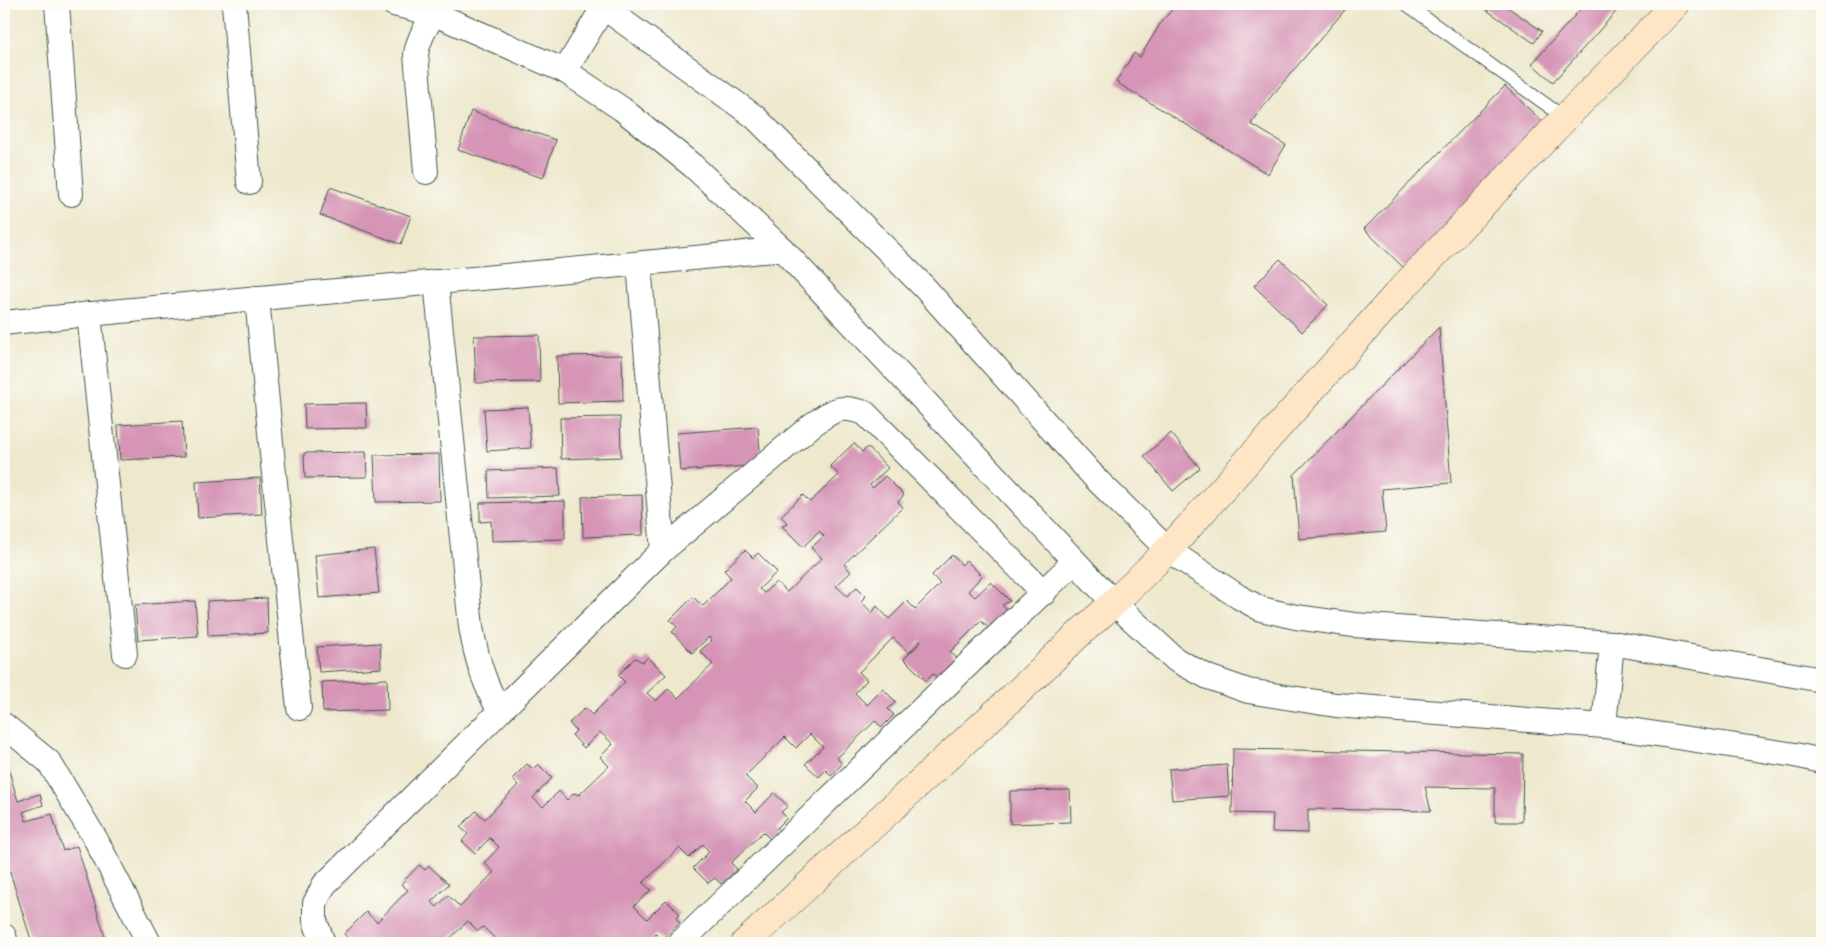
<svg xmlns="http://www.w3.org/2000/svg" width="1826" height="947" font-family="'Gochi Hand',sans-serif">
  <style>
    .building { fill: #d694b6 }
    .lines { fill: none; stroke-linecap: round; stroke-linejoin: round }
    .lane-casing { stroke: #3e574b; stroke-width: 14 }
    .street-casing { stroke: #3e574b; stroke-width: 26 }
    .secondary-casing { stroke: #3e574b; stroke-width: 29 }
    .lane { stroke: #fff; stroke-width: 12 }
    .street { stroke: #fff; stroke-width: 24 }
    .secondary { stroke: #fee5c5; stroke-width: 28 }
  </style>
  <rect width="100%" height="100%" fill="#fdfcf7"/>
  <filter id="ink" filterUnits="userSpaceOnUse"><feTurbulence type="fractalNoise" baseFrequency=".02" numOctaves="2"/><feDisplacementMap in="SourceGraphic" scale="10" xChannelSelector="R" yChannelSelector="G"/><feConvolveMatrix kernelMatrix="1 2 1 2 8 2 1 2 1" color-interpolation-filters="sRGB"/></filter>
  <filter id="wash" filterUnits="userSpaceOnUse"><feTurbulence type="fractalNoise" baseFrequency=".0096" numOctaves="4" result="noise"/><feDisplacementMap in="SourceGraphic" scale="20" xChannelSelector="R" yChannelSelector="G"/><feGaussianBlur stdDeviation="1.12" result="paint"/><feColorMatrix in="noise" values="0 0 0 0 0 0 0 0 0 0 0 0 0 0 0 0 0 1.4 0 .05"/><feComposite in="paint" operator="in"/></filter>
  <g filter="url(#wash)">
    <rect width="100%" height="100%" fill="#eee8cd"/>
    <g id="blocks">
      <g class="building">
        <path d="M1177,4H1350L1269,99L1251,124L1286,145L1268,174L1116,82L1134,53L1140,57L1162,21Z"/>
        <path d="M1478,4H1503L1542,31L1534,43Z"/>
        <path d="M1585,4H1623L1553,82L1532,64Z"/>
        <path d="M1505,86L1548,127L1406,270L1364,229Z"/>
        <path d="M471,111L556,140L543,178L458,150Z"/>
        <path d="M330,187L411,216L401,244L320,215Z"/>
        <path d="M1280,259L1328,305L1302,332L1254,286Z"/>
        <path d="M1439,327L1451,483L1382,489L1386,532L1299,539L1294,475Z"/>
        <path d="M539,335L540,382L476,383L474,336Z"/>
        <path d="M622,355L623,401L558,403L557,356Z"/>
        <path d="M366,403L367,428L305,429L304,404Z"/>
        <path d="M528,407L531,448L487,451L484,409Z"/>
        <path d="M620,417L621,457L561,459L560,418Z"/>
        <path d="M182,421L184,457L120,460L118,425Z"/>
        <path d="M758,427L761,465L680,471L677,433Z"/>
        <path d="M1171,433L1200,468L1173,491L1144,456Z"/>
        <path d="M854,443L862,452L868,447L888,468L870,485L873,488L885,476L904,495L898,502L903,507L844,564L851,572L836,586L847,596L857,587L866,596L861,601L872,613L877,606L889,619L907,601L915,609L940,584L932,575L952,555L962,565L966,560L982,576L968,591L975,597L991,582L1010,601L1002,605L1008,611L990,629L981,621L950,652L958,659L939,679L933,674L926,681L904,659L921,642L920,641L909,653L893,638L859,672L867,680L855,693L867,705L883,689L896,702L888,709L894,715L882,727L875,721L837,758L842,764L831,776L826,770L819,777L805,764L823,747L810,734L796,748L785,737L745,776L758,788L745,801L756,812L774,793L788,806L781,812L787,818L777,828L781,832L772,841L763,832L731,863L737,869L721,884L715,878L708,883L693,868L709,852L703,844L689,858L679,848L643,883L651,890L634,906L647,919L666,900L680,914L676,918L680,923L662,940L656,934L647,943H500L483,927L478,931L468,921L445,943H348L351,941L344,934L366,912L377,922L408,890L401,884L419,865L425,870L429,866L449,884L431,902L437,907L448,895L460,907L494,872L484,863L499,847L490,838L475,853L462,841L468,834L460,827L476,811L485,819L518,785L512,779L527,764L533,769L538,764L552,778L533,798L543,807L559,791L567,800L574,793L579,795L609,766L600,757L613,744L600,732L584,748L572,735L576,731L569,723L585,708L592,715L625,682L618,675L635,658L643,662L648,657L666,675L647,693L656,701L668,689L678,698L713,664L700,651L712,640L709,637L692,653L672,632L677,627L670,620L693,597L703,606L731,578L724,570L745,550L753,558L758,553L777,572L759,589L764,593L776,582L787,592L822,558L811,548L824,536L819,531L803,547L782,526L788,524L781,516L803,495L810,502L839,475L830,466Z"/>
        <path d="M366,452L367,477L305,478L304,453Z"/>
        <path d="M439,454L440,501L376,502L374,455Z"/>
        <path d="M558,468L560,496L489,498L488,471Z"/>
        <path d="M260,478L262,514L198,518L196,482Z"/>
        <path d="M642,495L643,535L583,537L582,497Z"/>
        <path d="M565,501V539L492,541L491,521L480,522V503Z"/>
        <path d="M374,549L379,593L319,598L315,555Z"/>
        <path d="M267,598L268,633L208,636L207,601Z"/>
        <path d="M195,601L198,636L138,640L135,605Z"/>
        <path d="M380,643L381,668L319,672L317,647Z"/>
        <path d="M387,679L388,710L323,712L322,682Z"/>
        <path d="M1233,749L1523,754L1522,822H1495V788L1425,787L1431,811L1308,809V833L1272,832L1273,814L1232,813Z"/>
        <path d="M7,764L18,801L40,794L43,805L23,812L26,821L52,814L63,851L77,846L107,943H32L4,853V765Z"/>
        <path d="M1227,765L1229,796L1172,800L1169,769Z"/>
        <path d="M1070,790L1071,822L1010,824V791Z"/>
      </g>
    </g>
  </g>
  <g filter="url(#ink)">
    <use href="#blocks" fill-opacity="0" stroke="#3e574b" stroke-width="1"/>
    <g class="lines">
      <g class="lane-casing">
        <path id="lane" d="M1406,4L1565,118"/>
      </g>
      <g class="street-casing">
        <g id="street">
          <path d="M57,4L71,194"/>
          <path d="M234,4L249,182"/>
          <path d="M394,4L435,14L565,71L622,109L693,166L782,249L1114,603L1176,660L1208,677L1248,691L1336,705L1604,726L1795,755L1822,761"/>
          <path d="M599,4L755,117L924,287L1096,479L1168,550L1239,597L1261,609L1296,617L1354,625L1612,643L1822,680"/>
          <path d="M565,71L604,6"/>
          <path d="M426,172L416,54C419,35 431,20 439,4"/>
          <path d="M639,264L663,550"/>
          <path d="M436,282L471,627C476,657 484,685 500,711"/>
          <path d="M257,298L274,474L299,708"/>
          <path d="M89,314L125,654"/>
          <path d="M4,323C263,295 523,277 782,249"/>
          <path d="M4,725L49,762L96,840L149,943"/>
          <path d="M1604,726L1612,643"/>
          <path d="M4,936L6,943"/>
          <path d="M323,943L315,921V903L324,885L663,550L812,425C834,410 838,404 865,413L1044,593"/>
          <path d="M680,943L1074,562"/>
        </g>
      </g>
      <g class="secondary-casing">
        <path id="secondary" d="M745,943L1015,695L1082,631L1114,603L1168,550L1398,293L1565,118L1676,4"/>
      </g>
      <use href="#lane" class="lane"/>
      <use href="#street" class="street"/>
      <use href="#secondary" class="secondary"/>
    </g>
  </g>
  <rect width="1826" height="947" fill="none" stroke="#fdfcf7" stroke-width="20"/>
</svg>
